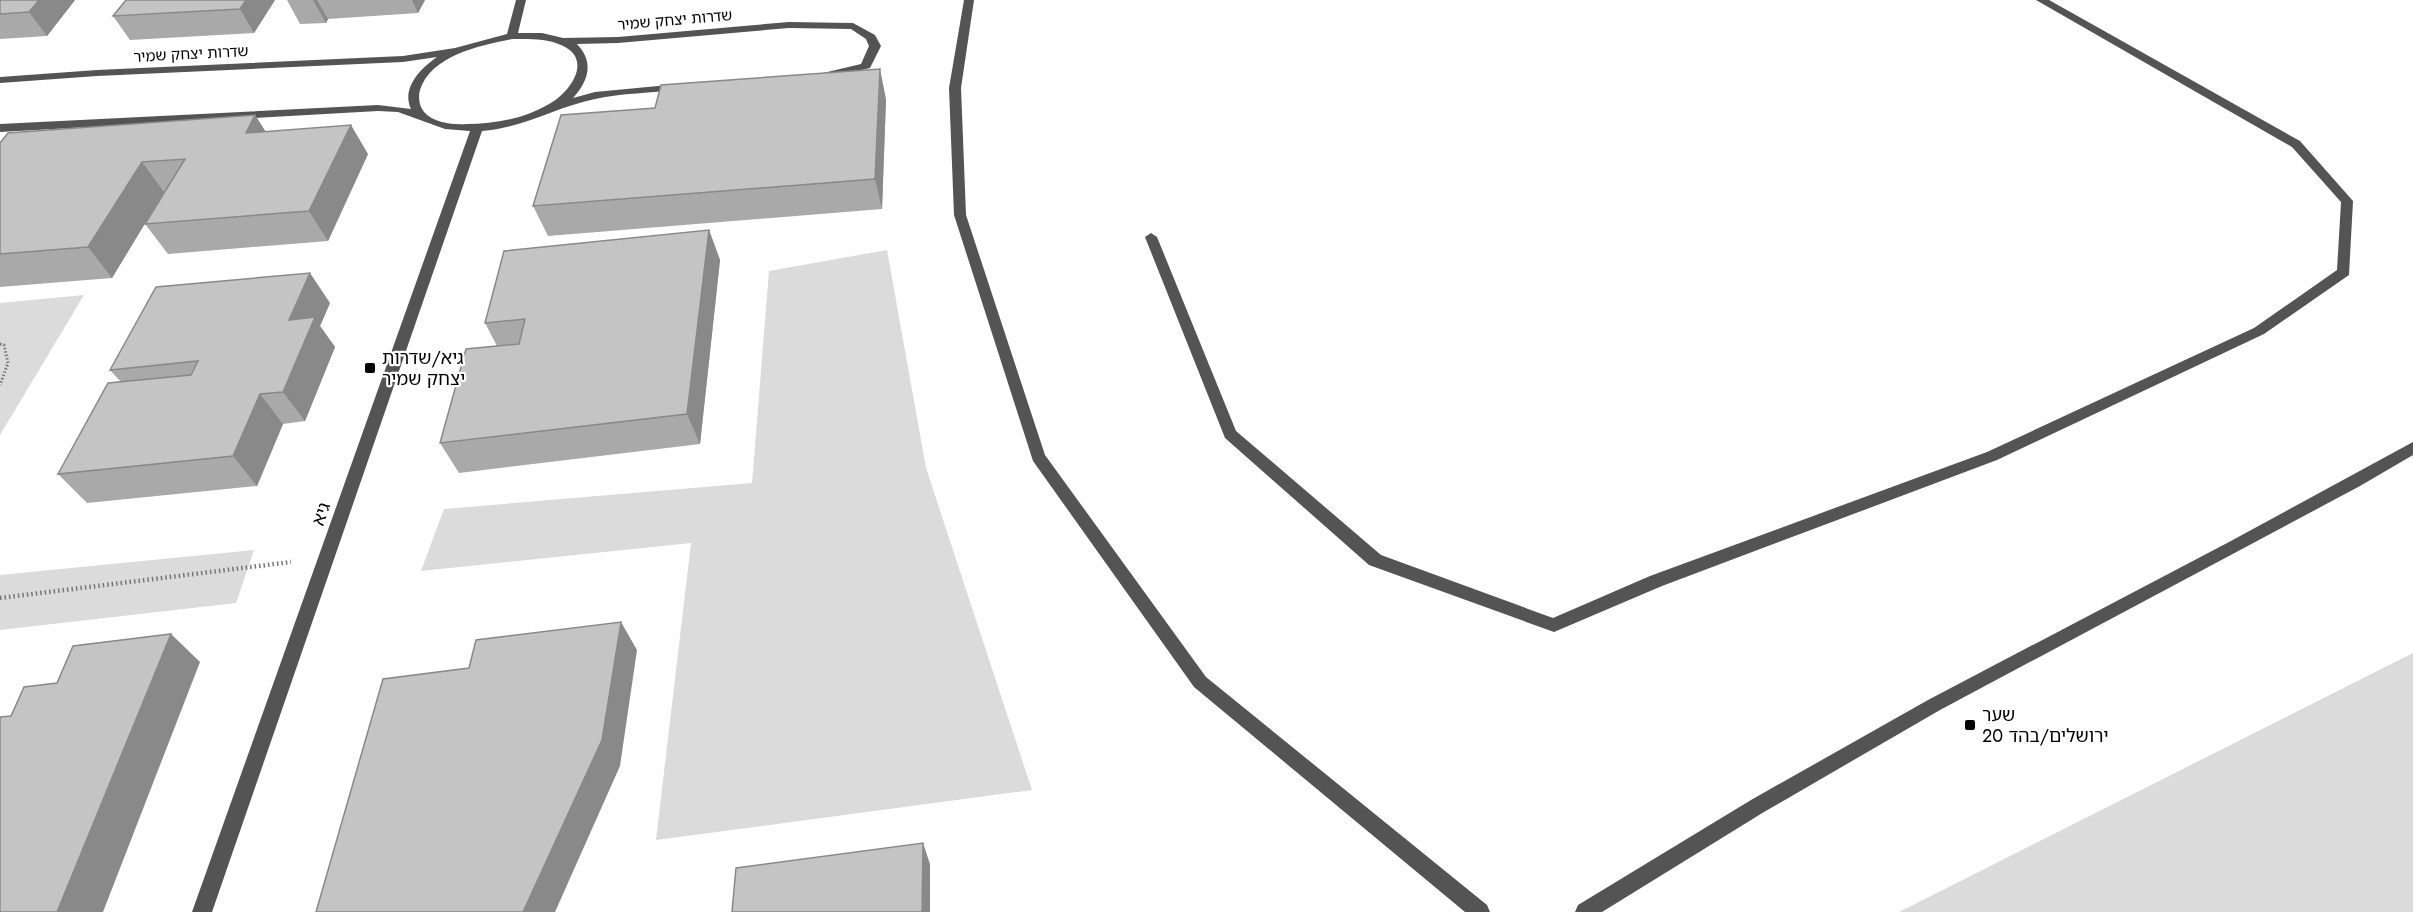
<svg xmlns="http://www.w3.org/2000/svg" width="2413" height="912" font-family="Jost,'Noto Sans Hebrew',sans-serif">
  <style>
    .green { fill: #dbdbdb }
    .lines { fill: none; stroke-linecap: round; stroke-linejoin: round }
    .path-far1 { stroke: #767676; stroke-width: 3; stroke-dasharray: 1.5 2; stroke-linecap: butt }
    .path { stroke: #767676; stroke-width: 4.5; stroke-dasharray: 1.5 3; stroke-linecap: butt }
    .minor { fill: #545454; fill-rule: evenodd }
    .wall { fill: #a9a9a9 }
    .shaded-wall { fill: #898989 }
    .building { fill: #c4c4c4; stroke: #898989; stroke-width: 1.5 }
    .poi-dot { fill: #000; stroke: #fff; stroke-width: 2 }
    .labels { text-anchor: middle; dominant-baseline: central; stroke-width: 4.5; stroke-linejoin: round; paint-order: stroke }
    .far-street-label { font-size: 15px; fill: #000; stroke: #fff }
    .poi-label { font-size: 18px; fill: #000; stroke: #fff; text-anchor: start }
    .street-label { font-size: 18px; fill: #000; stroke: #fff }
  </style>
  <rect width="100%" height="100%" fill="#fff"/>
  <g class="green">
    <path d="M887,250L926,468L1032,790L656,840L691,543L421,571L444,509L752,483L769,271Z"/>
    <path d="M84,295L0,435V303Z"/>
    <path d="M254,550L236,603L0,630V575Z"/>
    <path d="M2413,653V912H1899Z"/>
  </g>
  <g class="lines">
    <path class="path-far1" d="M0,344L4,345L8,363L0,385"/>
    <path class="path" d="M0,598L291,562"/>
    <g class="minor">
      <path d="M516,0H526L518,33H542L563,38L618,37L789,22L853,23L875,35L881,46L870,68L823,79L819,78V74L861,64L869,46L866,39L851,29L789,28L618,43L577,44C594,62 589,80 573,98L595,92L679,84L685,87L679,90C651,93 622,93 595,99C556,107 523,128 482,131L212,912H192L470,131L445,129L398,112L378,111L0,132V124L378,105L411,109C401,88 421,68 437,57L403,62L97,76L0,83V77L97,70L403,56L455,48L507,34ZM512,39C528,39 546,38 561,45C592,58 573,88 554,101C528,118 497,124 467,124C453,125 434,123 424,112C419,106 418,97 420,90C431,55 481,45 512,39Z"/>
      <path d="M964,0H974L961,88L966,215L1045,455L1206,677L1487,905L1490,912H1465L1194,687L1033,461L954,215L949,88Z"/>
      <path d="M2036,0H2049L2300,141L2353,201L2349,275L2264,334L1997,460L1662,586L1554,632L1369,565L1225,438L1145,237L1151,233L1157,237L1236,431L1381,555L1553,618L1650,576L1987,452L2254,328L2337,270L2341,202L2292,147Z"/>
      <path d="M2413,442V455L2360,486L1940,710L1764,812L1602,912H1575L1578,905L1751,800L1928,700L2229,542Z"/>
    </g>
  </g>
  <g class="wall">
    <path d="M0,0H75L47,36L0,39Z"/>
    <path d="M126,0H275L254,33L130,40L113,16Z"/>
    <path d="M287,0H425L418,13L328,19L326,23L300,24Z"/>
    <path d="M886,99L882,209L548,236L533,206Z"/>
    <path d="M255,115L265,131L368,154L328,241L168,254L145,224L165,192H164L112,278L0,287V143Z"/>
    <path d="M709,230L720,260L700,444L459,473L440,443L497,346L485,323Z"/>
    <path d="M330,303L320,326L335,347L305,421L283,424L257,486L87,503L58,474L121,382L110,370Z"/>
  </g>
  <g class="shaded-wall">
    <path d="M39,0H75L47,36L29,12Z"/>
    <path d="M246,0H275L254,33L240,9Z"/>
    <path d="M313,0H317L328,19L326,23Z"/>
    <path d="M412,0H425L418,13Z"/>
    <path d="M880,69L886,99L882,209L875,179Z"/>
    <path d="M255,115L274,145L246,133Z"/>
    <path d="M351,125L368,154L328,241L309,211Z"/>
    <path d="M142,162L164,192L112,278L88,247Z"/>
    <path d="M709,230L720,260L700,444L687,414Z"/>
    <path d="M310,273L330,303L320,326L335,347L305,421L283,392L289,320Z"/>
    <path d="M260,394L283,424L257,486L233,456Z"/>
    <path d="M621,622L637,650L620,766L555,912H523Z"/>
    <path d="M171,634L200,662L103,912H57Z"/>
    <path d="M923,843L930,864V912H922Z"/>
  </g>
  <g class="building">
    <path d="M0,0H39L29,12L0,14Z"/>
    <path d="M126,0H246L240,9L113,16Z"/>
    <path d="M880,69L875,179L533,206L561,115L655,108L661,85Z"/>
    <path d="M255,115L246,133L351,125L309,211L145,224L185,159L142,162L88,247L0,254V143L8,133Z"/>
    <path d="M709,230L687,414L440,443L466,349L519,344L525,319L485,323L504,251Z"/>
    <path d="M310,273L289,320L315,317L283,392L260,394L233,456L58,474L108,383L191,375L198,361L110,370L156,287Z"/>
    <path d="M621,622L602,740L523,912H316L383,679L469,668L476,640Z"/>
    <path d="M171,634L57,912H0V717L11,716L24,687L57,683L73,646Z"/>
    <path d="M923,843L922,912H732L736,868Z"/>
  </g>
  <g class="poi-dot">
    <rect x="364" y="362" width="12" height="12" rx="3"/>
    <rect x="1964" y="719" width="12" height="12" rx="3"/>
  </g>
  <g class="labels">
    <g class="far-street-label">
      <text transform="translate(675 20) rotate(-5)">שדרות יצחק שמיר</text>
      <text transform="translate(191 54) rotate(-3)">שדרות יצחק שמיר</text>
    </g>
    <g class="poi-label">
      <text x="382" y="358">גיא/שדרות<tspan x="382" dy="21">יצחק שמיר</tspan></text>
      <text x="1982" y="715">שער<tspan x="1982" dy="21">ירושלים/בהד 20</tspan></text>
    </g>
    <g class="street-label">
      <text transform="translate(321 514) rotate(-71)">גיא</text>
    </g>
  </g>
</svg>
